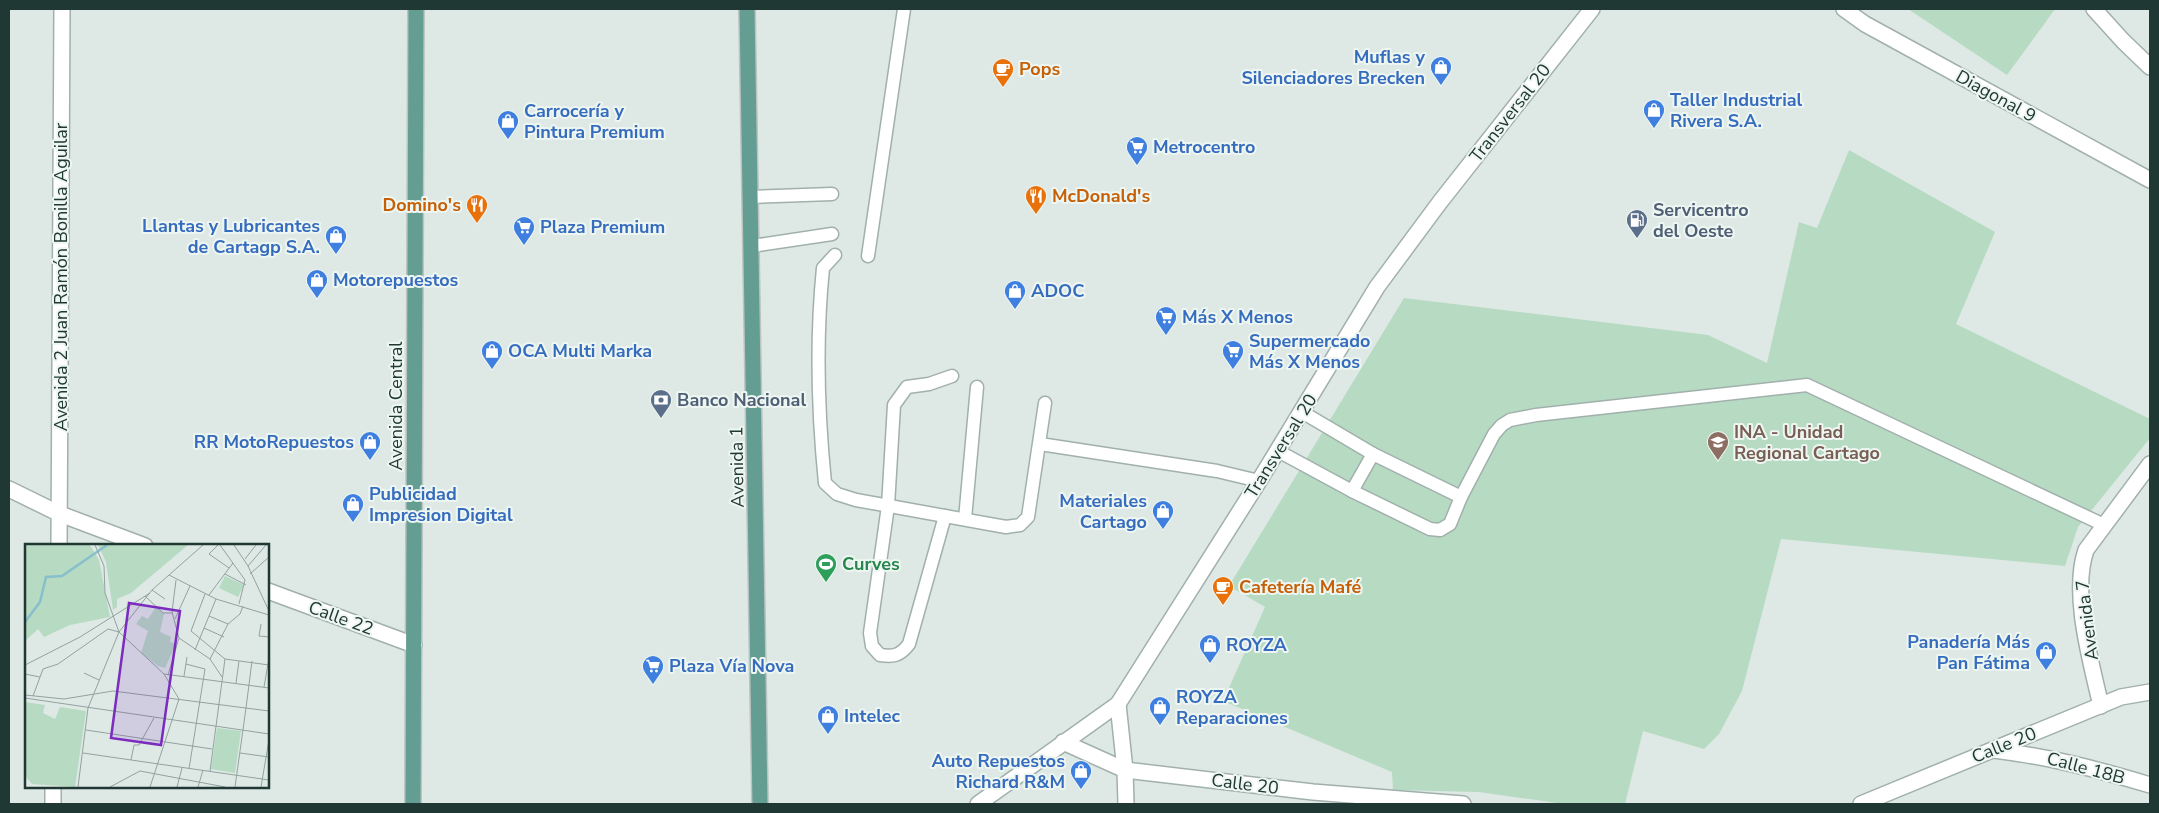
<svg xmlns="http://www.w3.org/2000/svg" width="2159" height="813" font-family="'Nunito Sans',sans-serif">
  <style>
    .green { fill: #b7dac2 }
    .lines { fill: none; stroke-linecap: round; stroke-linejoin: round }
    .service-casing { stroke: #a1b0ac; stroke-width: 15 }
    .minor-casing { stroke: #a1b0ac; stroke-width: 18 }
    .tertiary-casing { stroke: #a1b0ac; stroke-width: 18 }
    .primary-casing { stroke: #bcc3c2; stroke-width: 18 }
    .service { stroke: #fff; stroke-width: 12 }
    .minor { stroke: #fff; stroke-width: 15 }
    .tertiary { stroke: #fff; stroke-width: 15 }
    .primary { stroke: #649d91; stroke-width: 15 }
    .labels { text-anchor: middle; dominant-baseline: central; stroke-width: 4; stroke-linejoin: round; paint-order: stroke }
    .shop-label { font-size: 18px; font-weight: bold; fill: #366cbe; stroke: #eef6f2; text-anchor: start }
    .food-label { font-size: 18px; font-weight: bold; fill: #c56008; stroke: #eef6f2; text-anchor: start }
    .street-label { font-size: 18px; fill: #203833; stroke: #eef6f2 }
    .service-label { font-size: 18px; font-weight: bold; fill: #4e5e75; stroke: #eef6f2; text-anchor: start }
    .education-label { font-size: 18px; font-weight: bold; fill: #785e54; stroke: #eef6f2; text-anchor: start }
    .leisure-label { font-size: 18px; font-weight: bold; fill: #27864d; stroke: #eef6f2; text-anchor: start }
    .inset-river { fill: none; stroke: #87bfcd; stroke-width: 2.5 }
    .inset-road { fill: none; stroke: #92a29e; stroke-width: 1 }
    .view { fill: #7b2cbf; fill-opacity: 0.15; stroke: #7b2cbf; stroke-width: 2.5 }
    .inset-edge { fill: none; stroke: #203833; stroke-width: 2.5 }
  </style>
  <rect width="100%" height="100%" fill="#dee9e5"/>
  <g class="green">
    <path d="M1908,9H2055L2007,75Z"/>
    <path d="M1849,150L1995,232L1956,324L2150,419V438L2078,527L2065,566L1781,539L1742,691L1719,734L1704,749L1643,731L1625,804H1564L1479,792L1393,790L1392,772L1223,701L1265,607L1229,586L1404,298L1708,335L1767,363L1799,222L1817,228Z"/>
  </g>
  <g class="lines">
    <g class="service-casing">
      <g id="service">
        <path d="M751,197L832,194"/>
        <path d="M752,246L832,234"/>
        <path d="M835,255L823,268C816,337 818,414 825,483L837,494L856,500L1006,527L1020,525L1028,517L1045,403"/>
        <path d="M868,256L904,9"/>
        <path d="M1302,412L1373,454L1461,497"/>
        <path d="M1040,444L1217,471L1259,481"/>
        <path d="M1278,451L1352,491L1430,529L1440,530L1450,524L1461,497L1494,434L1502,425L1510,420L1536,415L1807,385L2104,525"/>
        <path d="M1352,491L1373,454"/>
        <path d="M945,516L909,644C900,656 893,657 880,655L872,646L870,633L888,506L894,405L907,387L929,384L952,376"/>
        <path d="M965,519L977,387"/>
      </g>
    </g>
    <g class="minor-casing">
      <g id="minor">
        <path d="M1844,9L1865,24L2150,180"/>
        <path d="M2094,9L2123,41L2150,67"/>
        <path d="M9,489L60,514L145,546"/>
        <path d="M59,546L62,9"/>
        <path d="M268,591L414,645"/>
        <path d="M2101,706C2091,662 2071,593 2086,550L2150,464"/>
        <path d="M1063,742L1125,770L1313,792L1463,804"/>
        <path d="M1994,750C2050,757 2097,769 2150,785"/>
        <path d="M53,804V787"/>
        <path d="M1861,804L2121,697L2150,692"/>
      </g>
    </g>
    <g class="tertiary-casing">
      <g id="tertiary">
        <path d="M1118,704L1125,770L1126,804"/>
        <path d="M978,804L1118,704L1259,481L1377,287L1440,202L1592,9"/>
      </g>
    </g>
    <g class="primary-casing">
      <g id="primary">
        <path d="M747,9L760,804"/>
        <path d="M413,804L416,9"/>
      </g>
    </g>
    <use href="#service" class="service"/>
    <use href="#minor" class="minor"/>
    <use href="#tertiary" class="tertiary"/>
    <use href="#primary" class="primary"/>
  </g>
  <defs>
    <g id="shop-pin" transform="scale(1.125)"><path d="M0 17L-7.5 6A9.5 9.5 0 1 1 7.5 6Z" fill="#3f7fe0" stroke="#eef6f2"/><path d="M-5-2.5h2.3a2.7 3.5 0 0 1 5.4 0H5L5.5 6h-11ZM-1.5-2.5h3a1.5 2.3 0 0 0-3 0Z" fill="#fff"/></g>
    <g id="cafe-pin" transform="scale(1.125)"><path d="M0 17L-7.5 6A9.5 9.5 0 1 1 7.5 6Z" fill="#e8710a" stroke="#eef6f2"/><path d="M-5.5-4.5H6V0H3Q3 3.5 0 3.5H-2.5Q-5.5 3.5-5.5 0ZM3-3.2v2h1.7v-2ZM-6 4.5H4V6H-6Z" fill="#fff"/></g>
    <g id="supermarket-pin" transform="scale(1.125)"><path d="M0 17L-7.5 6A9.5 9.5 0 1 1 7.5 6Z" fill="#3f7fe0" stroke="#eef6f2"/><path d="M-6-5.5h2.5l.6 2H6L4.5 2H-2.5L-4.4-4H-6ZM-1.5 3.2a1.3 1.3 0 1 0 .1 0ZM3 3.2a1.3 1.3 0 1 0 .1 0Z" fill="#fff"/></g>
    <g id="restaurant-pin" transform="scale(1.125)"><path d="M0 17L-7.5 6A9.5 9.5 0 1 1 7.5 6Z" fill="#e8710a" stroke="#eef6f2"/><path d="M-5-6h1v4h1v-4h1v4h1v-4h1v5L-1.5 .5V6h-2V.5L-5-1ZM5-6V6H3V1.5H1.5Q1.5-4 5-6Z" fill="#fff"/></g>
    <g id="fuel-pin" transform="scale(1.125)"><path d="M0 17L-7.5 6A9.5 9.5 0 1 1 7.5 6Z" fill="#5c6f8a" stroke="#eef6f2"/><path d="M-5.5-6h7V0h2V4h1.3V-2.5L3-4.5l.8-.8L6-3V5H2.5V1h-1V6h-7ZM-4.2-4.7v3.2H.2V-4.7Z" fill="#fff"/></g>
    <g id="bank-pin" transform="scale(1.125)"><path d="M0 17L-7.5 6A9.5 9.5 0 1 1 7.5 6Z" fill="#5c6f8a" stroke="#eef6f2"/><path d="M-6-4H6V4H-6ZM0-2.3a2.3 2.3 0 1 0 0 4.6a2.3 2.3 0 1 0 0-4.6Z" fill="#fff"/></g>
    <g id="university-pin" transform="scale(1.125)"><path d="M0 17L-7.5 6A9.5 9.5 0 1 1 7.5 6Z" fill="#8d6e63" stroke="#eef6f2"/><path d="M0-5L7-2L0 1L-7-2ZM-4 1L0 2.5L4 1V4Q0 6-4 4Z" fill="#fff"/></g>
    <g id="stadium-pin" transform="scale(1.125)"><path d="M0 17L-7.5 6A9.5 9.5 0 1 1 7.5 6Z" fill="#2e9e5b" stroke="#eef6f2"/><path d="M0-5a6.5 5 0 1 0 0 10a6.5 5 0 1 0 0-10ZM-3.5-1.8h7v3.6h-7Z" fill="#fff"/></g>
  </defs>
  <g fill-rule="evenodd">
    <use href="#shop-pin" x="1441" y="67"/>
    <use href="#cafe-pin" x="1003" y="69"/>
    <use href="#shop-pin" x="1654" y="110"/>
    <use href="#shop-pin" x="508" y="121"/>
    <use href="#supermarket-pin" x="1137" y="147"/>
    <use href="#restaurant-pin" x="1036" y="196"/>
    <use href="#restaurant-pin" x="477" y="205"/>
    <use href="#fuel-pin" x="1637" y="220"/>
    <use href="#supermarket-pin" x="524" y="227"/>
    <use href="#shop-pin" x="336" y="236"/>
    <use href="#shop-pin" x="317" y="280"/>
    <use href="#shop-pin" x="1015" y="291"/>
    <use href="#supermarket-pin" x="1166" y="317"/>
    <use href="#shop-pin" x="492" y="351"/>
    <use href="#supermarket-pin" x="1233" y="351"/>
    <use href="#bank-pin" x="661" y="400"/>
    <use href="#shop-pin" x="370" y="442"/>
    <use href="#university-pin" x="1718" y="442"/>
    <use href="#shop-pin" x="353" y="504"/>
    <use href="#shop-pin" x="1163" y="511"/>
    <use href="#stadium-pin" x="826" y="564"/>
    <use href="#cafe-pin" x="1223" y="587"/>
    <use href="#shop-pin" x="1210" y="645"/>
    <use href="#shop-pin" x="2046" y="652"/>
    <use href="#supermarket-pin" x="653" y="666"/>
    <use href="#shop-pin" x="1160" y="707"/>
    <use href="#shop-pin" x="828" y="716"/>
    <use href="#shop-pin" x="1081" y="771"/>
  </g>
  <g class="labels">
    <g class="shop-label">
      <text x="1425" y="57" text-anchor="end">Muflas y<tspan x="1425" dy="21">Silenciadores Brecken</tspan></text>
      <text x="1670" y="100">Taller Industrial<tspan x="1670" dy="21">Rivera S.A.</tspan></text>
      <text x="524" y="111">Carrocería y<tspan x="524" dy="21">Pintura Premium</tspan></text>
      <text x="1153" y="147">Metrocentro</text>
      <text x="320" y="226" text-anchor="end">Llantas y Lubricantes<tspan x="320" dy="21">de Cartagp S.A.</tspan></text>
      <text x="540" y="227">Plaza Premium</text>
      <text x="333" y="280">Motorepuestos</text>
      <text x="1031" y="291">ADOC</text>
      <text x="1182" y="317">Más X Menos</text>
      <text x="1249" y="341">Supermercado<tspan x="1249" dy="21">Más X Menos</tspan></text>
      <text x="508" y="351">OCA Multi Marka</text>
      <text x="354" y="442" text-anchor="end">RR MotoRepuestos</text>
      <text x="369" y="494">Publicidad<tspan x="369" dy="21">Impresion Digital</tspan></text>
      <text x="1147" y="501" text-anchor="end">Materiales<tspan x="1147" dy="21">Cartago</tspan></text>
      <text x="2030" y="642" text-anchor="end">Panadería Más<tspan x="2030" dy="21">Pan Fátima</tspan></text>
      <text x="1226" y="645">ROYZA</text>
      <text x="669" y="666">Plaza Vía Nova</text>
      <text x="1176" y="697">ROYZA<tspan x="1176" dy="21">Reparaciones</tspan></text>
      <text x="844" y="716">Intelec</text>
      <text x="1065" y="761" text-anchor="end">Auto Repuestos<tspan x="1065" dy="21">Richard R&amp;M</tspan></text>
    </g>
    <g class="food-label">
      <text x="1019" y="69">Pops</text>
      <text x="1052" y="196">McDonald's</text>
      <text x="461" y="205" text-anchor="end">Domino's</text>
      <text x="1239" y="587">Cafetería Mafé</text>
    </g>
    <g class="street-label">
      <text transform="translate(1996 96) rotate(29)">Diagonal 9</text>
      <text transform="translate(1510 113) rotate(-52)">Transversal 20</text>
      <text transform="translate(61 277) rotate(-90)">Avenida 2 Juan Ramón Bonilla Aguilar</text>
      <text transform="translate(396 406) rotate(-90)">Avenida Central</text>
      <text transform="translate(1281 446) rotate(-58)">Transversal 20</text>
      <text transform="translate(737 467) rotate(-91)">Avenida 1</text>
      <text transform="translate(341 618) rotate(20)">Calle 22</text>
      <text transform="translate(2087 620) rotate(-97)">Avenida 7</text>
      <text transform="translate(2004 745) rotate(-22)">Calle 20</text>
      <text transform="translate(2086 768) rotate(15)">Calle 18B</text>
      <text transform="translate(1245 784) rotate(7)">Calle 20</text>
    </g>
    <g class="service-label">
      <text x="1653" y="210">Servicentro<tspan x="1653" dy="21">del Oeste</tspan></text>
      <text x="677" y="400">Banco Nacional</text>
    </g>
    <g class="education-label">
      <text x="1734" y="432">INA - Unidad<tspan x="1734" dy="21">Regional Cartago</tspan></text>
    </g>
    <g class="leisure-label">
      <text x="842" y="564">Curves</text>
    </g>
  </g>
  <g transform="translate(25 544)">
    <rect width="244" height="244" fill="#dee9e5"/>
    <path d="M0,1H65L74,16L85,73L45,81L19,93L13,85L0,97ZM73,1H163L106,49L92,55V63L88,66L81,18ZM200,32L219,41L213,53L194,44ZM131,63L139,70L135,88L146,93L145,98L151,100L140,124L133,122L116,109L123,87L111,80L117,72L123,75ZM0,158L20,161L18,169L30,175L35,163L61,167L50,243L7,240L0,232ZM192,184L216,187L210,229L186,225Z" fill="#b7dac2"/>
    <path class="inset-river" d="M0,78L15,58L21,33L37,32L82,1"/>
    <path class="inset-road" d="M193,1L184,10L204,24M195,1L220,36L214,60M209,1L223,22L244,67M220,15L231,1M223,22L241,1M200,30L221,41M225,30L244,13M144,31L191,55L244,71M127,46L140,55M180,50L166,87L200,115L244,121M184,51L208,19M120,52L138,69H148M184,72L203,80M150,75L165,42M236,80L234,92L244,93M179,84L199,93M94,88L127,46L178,1M154,94L185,115L197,133M170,106L191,55M185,115L203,80L215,70L218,62M161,120L180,125L164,225M0,121L55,93L125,49M59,129L74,136M0,130L15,133M139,130L244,144M143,131L154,94L147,68L151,36M159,132L162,113M211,139L214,117M239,143L244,114M0,151L39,155L88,147L244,167M8,152L18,125L33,120L83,85L94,88L139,130L154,155L125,243M0,154L244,190M221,164L227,117M61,186L187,205M58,209L244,236M215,209L244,213M106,216L109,201H114L129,174M185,227L200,115M53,243L63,164L94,88L80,49L79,22L70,1M85,243L115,227L200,243M152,243L157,224M173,243L178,226M210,243L221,164M236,243L244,196"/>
    <path class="view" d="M104,59L155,67L136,201L86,194Z"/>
    <rect width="244" height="244" class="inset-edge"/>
  </g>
  <rect width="2159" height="813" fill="none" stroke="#203833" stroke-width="20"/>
</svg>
